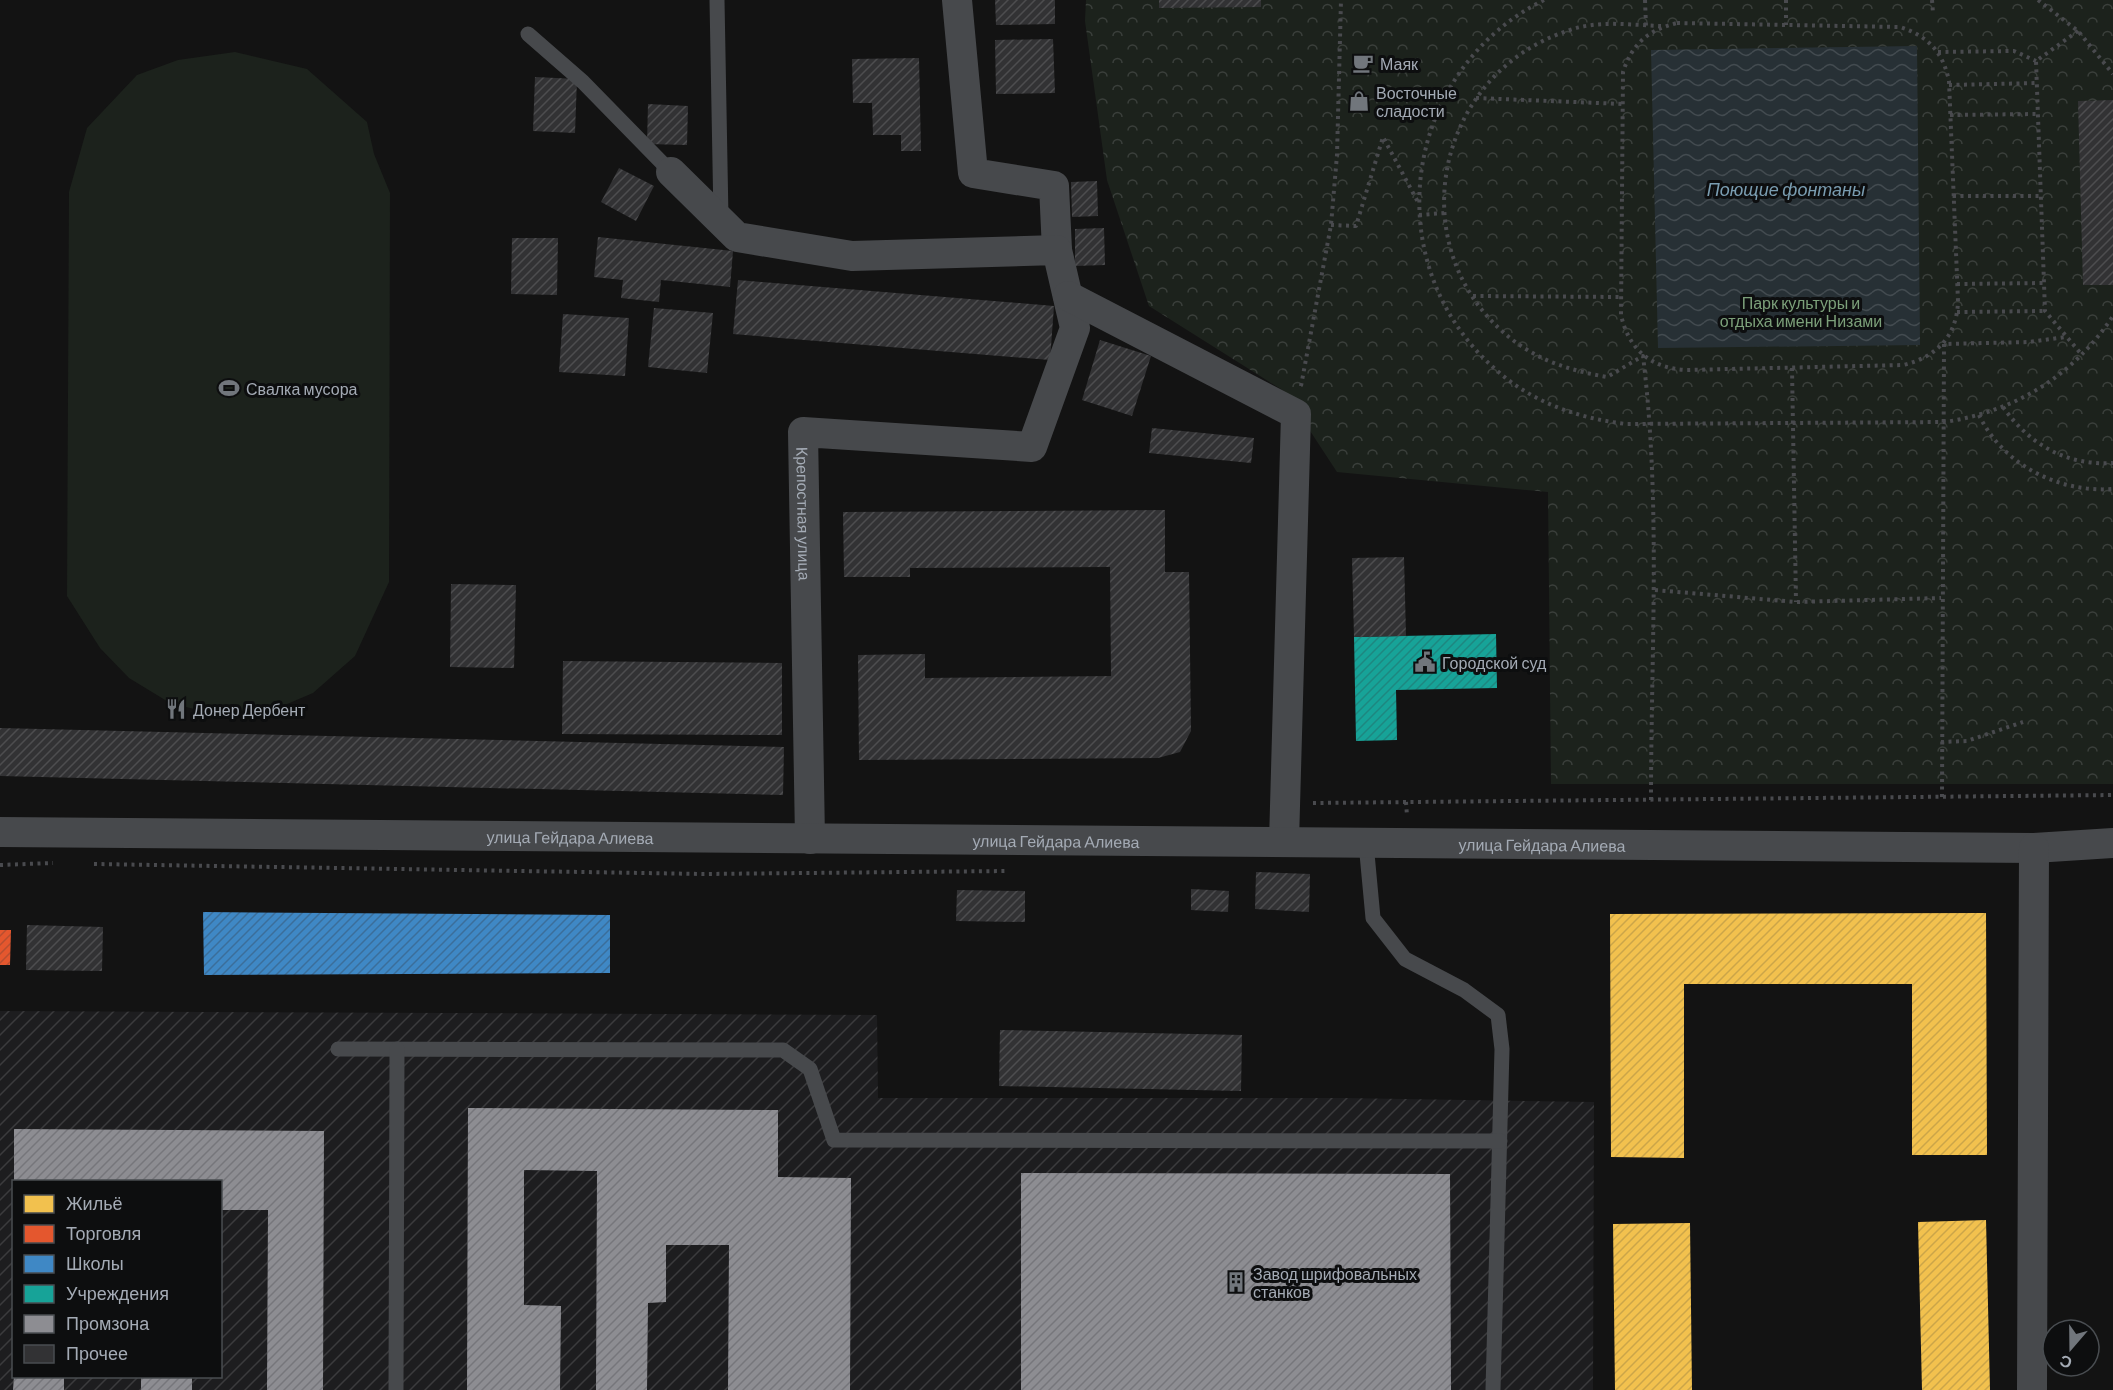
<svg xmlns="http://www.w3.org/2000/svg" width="2113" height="1390" font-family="Barlow,sans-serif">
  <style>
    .industrial { fill: url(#industrial-furrows); fill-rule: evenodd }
    .grass { fill: #1c221c }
    .park { fill: url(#park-crowns) }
    .water { fill: url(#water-waves) }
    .homes { fill: url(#homes-hatch) }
    .shops { fill: url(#shops-hatch) }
    .schools { fill: url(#schools-hatch) }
    .public { fill: url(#public-hatch) }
    .industry { fill: url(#industry-hatch) }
    .building { fill: url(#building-hatch) }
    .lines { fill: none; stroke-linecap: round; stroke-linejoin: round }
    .path { stroke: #494a4e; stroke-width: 4; stroke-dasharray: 3 4.5; stroke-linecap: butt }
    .lane { stroke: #47494c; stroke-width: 15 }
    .street { stroke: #47494c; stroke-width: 30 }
    .labels { text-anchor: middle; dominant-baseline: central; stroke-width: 6; stroke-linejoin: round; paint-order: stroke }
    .poi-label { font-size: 16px; fill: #a4abb5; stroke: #0d0e0f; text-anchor: start }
    .park-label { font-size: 16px; fill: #7ca07a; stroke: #0d0e0f }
    .street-label { font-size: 16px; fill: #a4abb5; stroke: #0d0e0f }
    .water-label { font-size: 18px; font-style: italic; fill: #7a9db1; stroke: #0d0e0f }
  </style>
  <defs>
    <pattern id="industrial-furrows" width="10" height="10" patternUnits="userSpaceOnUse" patternTransform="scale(1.5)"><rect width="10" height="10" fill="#1d1d1f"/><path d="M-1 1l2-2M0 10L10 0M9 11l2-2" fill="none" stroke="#3b3b3d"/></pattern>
    <pattern id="park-crowns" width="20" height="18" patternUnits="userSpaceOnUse" patternTransform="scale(1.5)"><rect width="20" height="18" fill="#1c221c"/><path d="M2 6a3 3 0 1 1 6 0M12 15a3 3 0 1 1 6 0" fill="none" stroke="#3a3f3b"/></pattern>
    <pattern id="water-waves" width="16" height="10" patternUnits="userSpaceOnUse" patternTransform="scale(1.5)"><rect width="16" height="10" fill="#273035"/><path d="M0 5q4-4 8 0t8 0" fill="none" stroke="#434b50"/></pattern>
    <pattern id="homes-hatch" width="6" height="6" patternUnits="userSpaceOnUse" patternTransform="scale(1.5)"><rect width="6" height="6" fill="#f2c14e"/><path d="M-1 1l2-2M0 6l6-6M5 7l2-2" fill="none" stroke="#cba549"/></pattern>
    <pattern id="shops-hatch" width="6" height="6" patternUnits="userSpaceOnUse" patternTransform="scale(1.5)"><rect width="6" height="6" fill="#e4572e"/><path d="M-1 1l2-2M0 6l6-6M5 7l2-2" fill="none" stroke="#b74e30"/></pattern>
    <pattern id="schools-hatch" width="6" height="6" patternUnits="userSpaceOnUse" patternTransform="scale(1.5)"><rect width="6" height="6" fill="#3f88c5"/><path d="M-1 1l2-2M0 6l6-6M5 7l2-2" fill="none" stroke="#3b6e9a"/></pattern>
    <pattern id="public-hatch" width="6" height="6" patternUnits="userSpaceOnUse" patternTransform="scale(1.5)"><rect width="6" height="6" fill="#17a398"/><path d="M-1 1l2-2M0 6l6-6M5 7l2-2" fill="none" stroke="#1e8780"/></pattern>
    <pattern id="industry-hatch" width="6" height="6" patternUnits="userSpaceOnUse" patternTransform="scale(1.5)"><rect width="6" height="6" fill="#8d8d92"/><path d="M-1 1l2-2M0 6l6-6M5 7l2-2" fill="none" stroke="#76767b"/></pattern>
    <pattern id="building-hatch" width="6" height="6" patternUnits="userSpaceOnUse" patternTransform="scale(1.5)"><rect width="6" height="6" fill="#323234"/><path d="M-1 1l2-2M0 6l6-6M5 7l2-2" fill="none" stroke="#4d4d4f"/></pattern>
  </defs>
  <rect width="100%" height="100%" fill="#131313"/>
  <path class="industrial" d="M0,1011L877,1015L878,1098H1343L1594,1102L1593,1390H0ZM14,1182H220V1376H14Z"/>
  <path class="grass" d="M235,52L307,69L367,122L374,154L390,193L389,582L355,656L313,693L266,713L218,715L170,703L129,678L100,648L67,596L69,192L87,128L137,75L178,60Z"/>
  <path class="park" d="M1086,0H2113V784H1551L1548,492L1337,472L1284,391L1149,306L1107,180L1085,21Z"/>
  <path class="water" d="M1917,46L1920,345L1658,348L1651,50Z"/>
  <g class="homes">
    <path d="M1986,913L1987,1155H1912V984H1684V1158L1611,1157L1610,914Z"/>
    <path d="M1986,1220L1990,1390H1922L1918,1222Z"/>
    <path d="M1690,1223L1692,1390H1615L1613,1224Z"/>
  </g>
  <path class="shops" d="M0,930H11L10,965H0Z"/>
  <path class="schools" d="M203,912L610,915V973L204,975Z"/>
  <path class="public" d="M1496,634L1497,688L1396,690L1397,740L1356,741L1354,637Z"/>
  <g class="industry">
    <path d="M468,1108L778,1110V1177L851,1178L850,1390H728L729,1245H666V1302L648,1303L647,1390H596L597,1171L524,1170V1305L561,1306L560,1390H467Z"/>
    <path d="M14,1129L324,1131L323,1390H267L268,1210H220V1182H14Z"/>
    <path d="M1021,1173L1450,1174L1451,1390H1021Z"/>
    <path d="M14,1376H64V1390H13Z"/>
    <rect x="141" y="1376" width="51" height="14"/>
  </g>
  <g class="building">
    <path d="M995,0H1055V24L996,25Z"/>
    <path d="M1159,0H1261V7L1159,8Z"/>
    <path d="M1053,39L1055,93L996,94L995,40Z"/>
    <path d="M919,58L921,151H901V135H873L872,103H853L852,59Z"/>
    <path d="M535,77L577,79L575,133L533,131Z"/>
    <path d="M2113,100V285H2083L2078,101Z"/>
    <path d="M648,104L688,106L687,145L647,144Z"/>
    <path d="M619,168L654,186L636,221L601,202Z"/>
    <path d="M1097,181L1098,216L1072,217L1071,182Z"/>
    <path d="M1104,228L1105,265L1075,266V229Z"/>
    <path d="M598,237L733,251L730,287L661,280L659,302L621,298L623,280L594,277Z"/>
    <path d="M512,238H558L557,295L511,294Z"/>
    <path d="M738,280L1054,306L1050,360L733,334Z"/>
    <path d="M654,308L713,313L707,373L648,367Z"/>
    <path d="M563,314L629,318L625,376L559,372Z"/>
    <path d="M1100,340L1151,356L1132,416L1082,400Z"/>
    <path d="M1152,428L1254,438L1251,463L1149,453Z"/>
    <path d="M1165,510V572H1189L1191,731L1180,752L1158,758L859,760L858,655L925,654V678L1111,676L1110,567L910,568V577H844L843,512Z"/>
    <path d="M1404,557L1406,636L1354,637L1352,558Z"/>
    <path d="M451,584L516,585L514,668L450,667Z"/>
    <path d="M563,661L782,663V735L562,734Z"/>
    <path d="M0,728L784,747L783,795L0,776Z"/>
    <path d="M1256,872L1310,874L1309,912L1255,909Z"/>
    <path d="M1191,889L1229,891L1228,912L1191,910Z"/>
    <path d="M957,890L1025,891V922L956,921Z"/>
    <path d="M27,925L103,927L102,971L26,970Z"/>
    <path d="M1000,1030L1242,1035L1241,1091L999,1086Z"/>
  </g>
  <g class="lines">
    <g class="path">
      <path d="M1544,0C1403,70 1375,262 1494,368C1531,402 1577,418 1626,424L1945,422C2016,411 2073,376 2113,316"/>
      <path d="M1645,0L1646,26"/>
      <path d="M1786,0V25"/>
      <path d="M1932,0L1933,13"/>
      <path d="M2038,0L2078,31L2113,74"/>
      <path d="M1677,23L1900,27C1928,36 1943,52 1949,81L1958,301C1957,336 1937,357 1903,365L1686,370C1651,368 1629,350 1621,315L1623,72C1632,44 1648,30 1677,23Z"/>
      <path d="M2078,31L2036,61L2045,311L2082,355"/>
      <path d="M1938,52L2014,51L2036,61"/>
      <path d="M1949,85L2037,83"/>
      <path d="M1476,98L1623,104"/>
      <path d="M1950,115L2038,114"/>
      <path d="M1953,196H2041"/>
      <path d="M1419,215L1444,213"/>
      <path d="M1331,225L1356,226L1383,137L1419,204"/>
      <path d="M1957,284L2044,283"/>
      <path d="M1473,296L1622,297"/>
      <path d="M1957,312L2045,311"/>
      <path d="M1792,368L1796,602"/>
      <path d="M1301,386L1331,225L1337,155L1341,0"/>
      <path d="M2003,407C2029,444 2066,466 2113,463"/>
      <path d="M1979,415C2003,465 2059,493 2113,489"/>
      <path d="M1655,590L1796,602L1941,598"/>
      <path d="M1941,742L1967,741L2023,722"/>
      <path d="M1942,797L1944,344L2029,342L2066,337"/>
      <path d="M1651,800C1651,651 1661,503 1643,356L1607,377C1573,371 1542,362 1514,341C1398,253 1433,73 1570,30C1599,20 1631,25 1661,26"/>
      <path d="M1406,802L1407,816"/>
      <path d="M1313,803L2113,795"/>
      <path d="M94,864L704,874L1007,871"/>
      <path d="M0,865L53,863"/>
    </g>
    <g class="lane">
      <path d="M717,0L721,218"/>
      <path d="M528,34L583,82L671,172"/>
      <path d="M1366,843L1373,918L1405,959L1464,990L1498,1015L1502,1049L1493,1390"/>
      <path d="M338,1049L783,1050L810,1069L834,1140L1500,1141"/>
      <path d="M396,1390L397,1049"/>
    </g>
    <g class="street">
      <path d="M957,0L973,173L1054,186L1057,250"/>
      <path id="s1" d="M671,172L737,237L852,256L1057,250L1075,328L1032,447L803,432L810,839"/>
      <path d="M1068,296L1296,414L1284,842"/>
      <path id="s2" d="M0,832L2034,848L2113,843"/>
      <path d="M2032,1390L2034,848"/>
    </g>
  </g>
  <defs>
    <g id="cafe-bare" transform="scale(1.62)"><path d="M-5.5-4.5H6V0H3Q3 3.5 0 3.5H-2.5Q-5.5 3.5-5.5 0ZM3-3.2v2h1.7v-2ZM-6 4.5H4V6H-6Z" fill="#71767c" stroke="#0d0e0f" stroke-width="2.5" paint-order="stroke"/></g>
    <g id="shop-bare" transform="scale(1.62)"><path d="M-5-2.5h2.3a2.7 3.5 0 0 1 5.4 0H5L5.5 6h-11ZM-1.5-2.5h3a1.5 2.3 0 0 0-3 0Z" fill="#71767c" stroke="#0d0e0f" stroke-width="2.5" paint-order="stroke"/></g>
    <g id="stadium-bare" transform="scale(1.62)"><path d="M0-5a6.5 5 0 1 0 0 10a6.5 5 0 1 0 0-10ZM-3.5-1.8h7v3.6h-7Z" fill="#71767c" stroke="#0d0e0f" stroke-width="2.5" paint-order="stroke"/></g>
    <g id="civic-bare" transform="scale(1.62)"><path d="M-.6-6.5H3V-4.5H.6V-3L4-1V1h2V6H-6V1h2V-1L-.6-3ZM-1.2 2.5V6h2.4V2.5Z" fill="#71767c" stroke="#0d0e0f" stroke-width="2.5" paint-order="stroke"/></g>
    <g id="restaurant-bare" transform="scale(1.62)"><path d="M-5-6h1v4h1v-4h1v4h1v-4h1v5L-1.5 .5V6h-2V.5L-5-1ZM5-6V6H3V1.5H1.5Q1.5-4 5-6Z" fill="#71767c" stroke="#0d0e0f" stroke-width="2.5" paint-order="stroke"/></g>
    <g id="building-bare" transform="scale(1.62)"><path d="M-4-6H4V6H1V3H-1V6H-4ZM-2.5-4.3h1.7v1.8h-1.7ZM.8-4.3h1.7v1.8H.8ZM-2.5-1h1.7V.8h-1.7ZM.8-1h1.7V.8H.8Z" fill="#71767c" stroke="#0d0e0f" stroke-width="2.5" paint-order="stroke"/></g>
  </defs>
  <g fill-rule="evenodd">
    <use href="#cafe-bare" x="1363" y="63"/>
    <use href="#shop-bare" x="1359" y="101"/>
    <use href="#stadium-bare" x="229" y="388"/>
    <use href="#civic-bare" x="1425" y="662"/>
    <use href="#restaurant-bare" x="176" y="709"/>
    <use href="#building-bare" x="1236" y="1282"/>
  </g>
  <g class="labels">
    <g class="poi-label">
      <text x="1380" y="63">Маяк</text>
      <text x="1376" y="92">Восточные<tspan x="1376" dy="18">сладости</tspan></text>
      <text x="246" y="388">Свалка мусора</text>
      <text x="1442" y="662">Городской суд</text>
      <text x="193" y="709">Донер Дербент</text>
      <text x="1253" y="1273">Завод шрифовальных<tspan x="1253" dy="18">станков</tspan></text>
    </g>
    <g class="park-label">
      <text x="1801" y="302">Парк культуры и<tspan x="1801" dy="18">отдыха имени Низами</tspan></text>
    </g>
    <g class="street-label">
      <text stroke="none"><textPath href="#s1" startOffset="932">Крепостная улица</textPath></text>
      <text stroke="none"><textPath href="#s2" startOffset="570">улица Гейдара Алиева</textPath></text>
      <text stroke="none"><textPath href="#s2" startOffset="1056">улица Гейдара Алиева</textPath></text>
      <text stroke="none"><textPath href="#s2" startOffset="1542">улица Гейдара Алиева</textPath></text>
    </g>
    <g class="water-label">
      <text x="1786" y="189">Поющие фонтаны</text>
    </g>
  </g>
  <rect x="12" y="1180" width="210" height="198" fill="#0d0e0f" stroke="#494d51" stroke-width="1.5"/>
  <rect x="24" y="1195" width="30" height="18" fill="#f2c14e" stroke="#494d51" stroke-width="1.5"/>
  <text x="66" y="1210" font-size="18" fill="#a4abb5">Жильё</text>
  <rect x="24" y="1225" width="30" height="18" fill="#e4572e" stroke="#494d51" stroke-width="1.5"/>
  <text x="66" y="1240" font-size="18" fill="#a4abb5">Торговля</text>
  <rect x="24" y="1255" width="30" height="18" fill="#3f88c5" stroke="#494d51" stroke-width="1.5"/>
  <text x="66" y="1270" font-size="18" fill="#a4abb5">Школы</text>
  <rect x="24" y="1285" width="30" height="18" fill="#17a398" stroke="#494d51" stroke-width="1.5"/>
  <text x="66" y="1300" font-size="18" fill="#a4abb5">Учреждения</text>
  <rect x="24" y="1315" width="30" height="18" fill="#8d8d92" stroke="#494d51" stroke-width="1.5"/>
  <text x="66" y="1330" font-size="18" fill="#a4abb5">Промзона</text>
  <rect x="24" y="1345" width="30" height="18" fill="#323234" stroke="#494d51" stroke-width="1.5"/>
  <text x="66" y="1360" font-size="18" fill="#a4abb5">Прочее</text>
  <g transform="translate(2071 1348) rotate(200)"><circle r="28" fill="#0d0e0f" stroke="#494d51" stroke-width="1.5"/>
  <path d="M0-4.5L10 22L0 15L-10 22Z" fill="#71767c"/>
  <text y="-9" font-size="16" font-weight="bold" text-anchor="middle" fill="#a4abb5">С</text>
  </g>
</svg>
